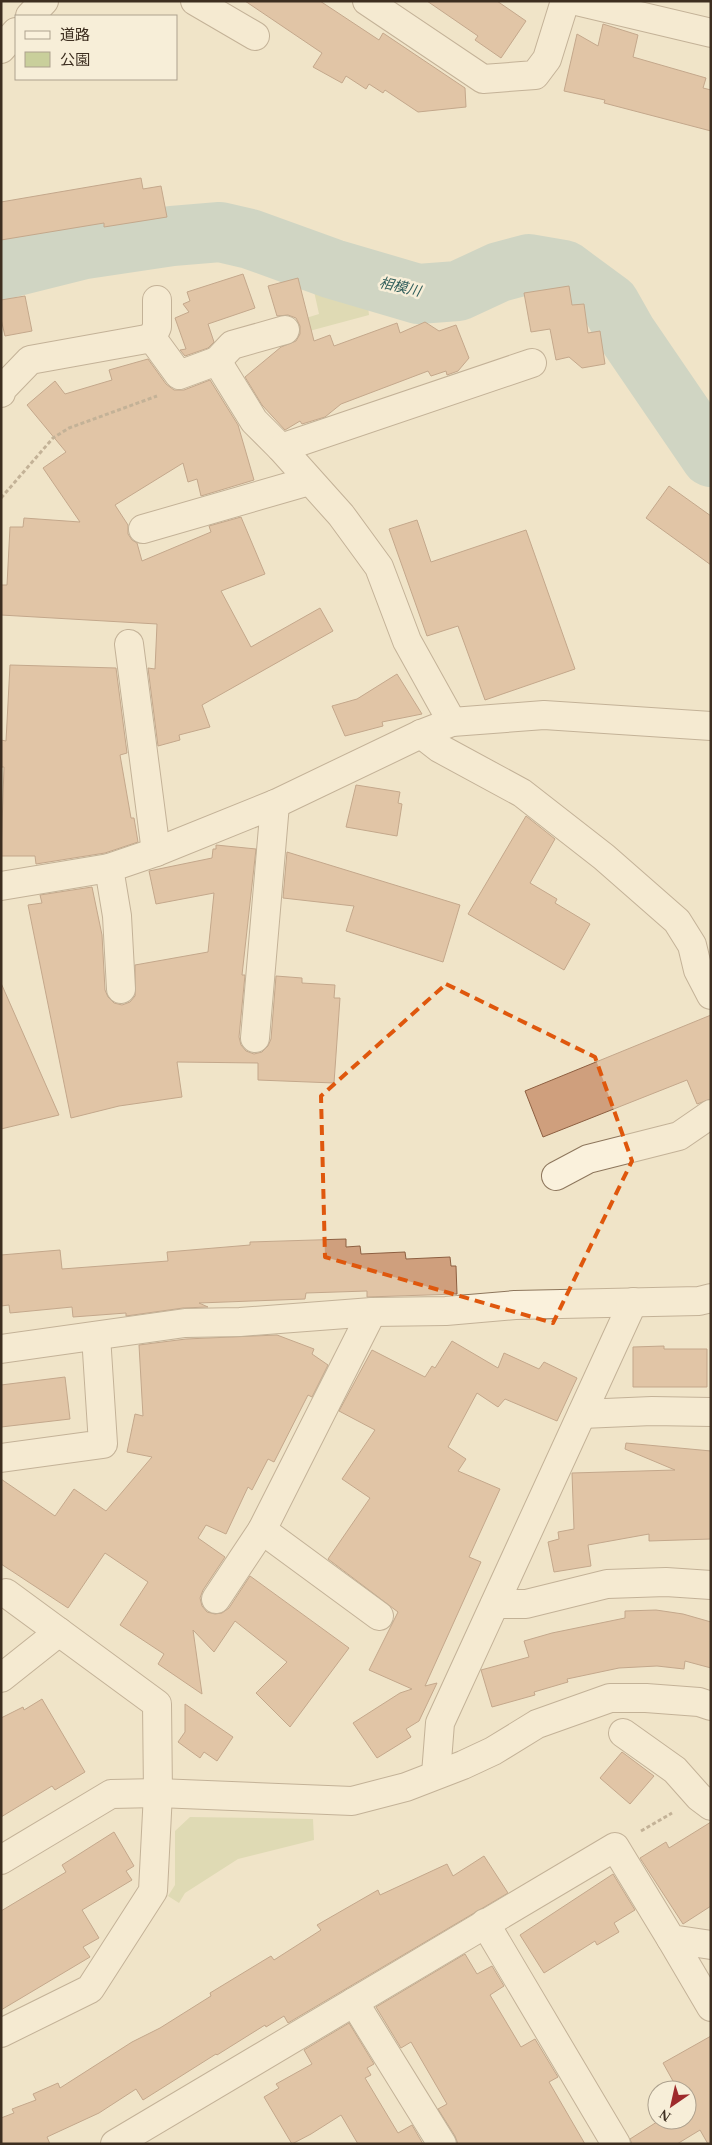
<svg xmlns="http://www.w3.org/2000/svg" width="712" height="2145" font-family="'Times New Roman','Noto Sans JP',serif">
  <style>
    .green { fill: #c9cf9b }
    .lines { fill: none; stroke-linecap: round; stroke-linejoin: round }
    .river { stroke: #a9c4bc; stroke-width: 60 }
    .building { fill: #cf9f7d; stroke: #8d5f41 }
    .minor-casing { stroke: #8d765c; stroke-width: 30 }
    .path { stroke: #8d765c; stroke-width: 3; stroke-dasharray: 4 2.5; stroke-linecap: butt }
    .minor { stroke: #faf1dc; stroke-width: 28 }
    .marked { fill: none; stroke: #df570d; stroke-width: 4; stroke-dasharray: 10 6; stroke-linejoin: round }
    .labels { text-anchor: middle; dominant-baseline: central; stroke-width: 5; stroke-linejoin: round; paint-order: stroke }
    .water-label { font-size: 14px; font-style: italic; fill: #2f5d5a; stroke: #f7eed8 }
  </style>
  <rect width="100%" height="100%" fill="#f0e4c8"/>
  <g class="green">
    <path d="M336,272L350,294L368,307L369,315L287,337L283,325L319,314L310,273Z"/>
    <path d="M190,1817L313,1819L314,1840L238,1859L185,1893L179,1903L168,1896L175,1885V1831Z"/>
  </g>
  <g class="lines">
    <path class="river" d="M1,270L85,249L172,236L220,232L250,239L333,269L418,294L458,291L499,272L529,264L564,270L610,304L627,334L711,457"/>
  </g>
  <g class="building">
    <path d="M245,1H320L379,40L383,33L465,88L466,107L418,112L385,90L383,93L369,84L366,89L346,76L342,83L313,67L322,53Z"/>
    <path d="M427,1H497L526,21L501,58L475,40L478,36Z"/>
    <path d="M603,24L638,35L633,57L706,78L703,88L711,90V131L604,103L605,100L564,91L577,34L598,46Z"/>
    <path d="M141,178L143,189L161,186L167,217L104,227V223L1,240V202Z"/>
    <path d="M243,274L255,308L208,324L214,342L208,348L185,356L180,350L186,349L175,318L189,312L183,304L190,301L187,292Z"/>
    <path d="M298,278L314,341L330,335L334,346L397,323L400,333L425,322L439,331L456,325L469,358L458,371L447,375L446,371L431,376L428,371L341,404L325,417L302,424L300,421L285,430L262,405L245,377L281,347L296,341L300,334V326L296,318L288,315L277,316L268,286Z"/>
    <path d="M569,286L572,305L584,304L588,333L600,331L605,364L582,368L569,357L556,360L550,329L531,332L524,293Z"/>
    <path d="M25,296L32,331L5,336L1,319V300Z"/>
    <path d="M148,359L166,384L174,390H184L210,380L238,425L254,480L201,496L197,479L188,482L183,463L115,505L128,525V534L132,540L137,543L142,561L211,532L209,526L241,517L265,574L221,591L251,647L320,608L333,631L202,705L210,727L179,735L180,740L158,746L148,668L155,669L157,624L1,615V585H7L10,527H23L24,518L80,522L43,468L66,452L27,405L55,381L65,394L112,380L109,370Z"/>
    <path d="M669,486L711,516V565L646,518Z"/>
    <path d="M417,520L431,562L526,530L575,669L485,700L458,626L427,636L389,529Z"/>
    <path d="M10,665L116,668L127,753L120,755L131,818H134L138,842L105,853L36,864L35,856H1L4,767H1V740L6,741Z"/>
    <path d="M397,674L422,714L382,722L383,726L345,736L332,706L357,699Z"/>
    <path d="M356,785L400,792L398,803L402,804L397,836L346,827Z"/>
    <path d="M526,816L555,839L530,883L557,899L555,903L590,924L564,970L468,914Z"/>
    <path d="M216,845L256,849L242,975H245L239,1037L241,1045L246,1051L254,1054L262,1052L268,1046L271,1039L276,976L302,978V983L335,985L334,998H340L334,1083L258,1080V1063L177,1062L182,1097L119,1106L71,1118L28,905L42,903L40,895L92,887L102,935L105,990L108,997L114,1003L122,1005L130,1002L135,996V965L208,952L214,893L156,904L149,871L212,858L213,849H216Z"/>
    <path d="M287,852L460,905L443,962L346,931L354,906L283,898Z"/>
    <path d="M1,983L59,1115L1,1129Z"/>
    <path d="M711,1015V1099L697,1104L687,1080L543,1137L525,1091Z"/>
    <path d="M346,1239V1247L360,1246L361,1254L405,1252L406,1259L450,1257L451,1266H456L457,1294L367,1297V1291L306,1293L305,1299L199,1303L208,1307L183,1308L126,1316V1313L73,1317L72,1307L10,1313L9,1305L1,1306V1255L60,1250L62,1269L168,1261L167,1252L250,1245V1242Z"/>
    <path d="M277,1335L314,1349L312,1354L328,1365L312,1397L308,1395L274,1462L268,1459L252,1490L248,1487L226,1534L206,1525L198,1538L225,1557L203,1590L200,1598L202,1606L207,1612L215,1614L222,1613L229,1608L250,1576L349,1648L290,1727L256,1693L287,1662L235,1621L214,1652L193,1630L202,1694L158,1664L164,1654L120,1625L148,1582L105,1553L68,1608L1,1564V1479L55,1516L74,1489L106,1511L152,1457L127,1452L135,1414L143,1416L139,1345L186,1339Z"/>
    <path d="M452,1341L498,1368L504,1353L539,1369L544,1362L577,1378L557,1421L505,1399L498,1407L477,1393L448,1447L466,1459L458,1471L500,1489L469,1557L481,1562L425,1686L437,1683L419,1721L406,1729L411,1737L377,1758L353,1723L400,1693L412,1689L369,1670L398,1612L328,1559L370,1498L342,1479L375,1430L339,1411L372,1350L425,1377L432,1366L435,1368Z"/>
    <path d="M664,1346V1349H707V1387H633V1347Z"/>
    <path d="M65,1377L70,1419L1,1427V1385Z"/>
    <path d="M626,1443L711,1451V1539L649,1541V1534L588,1545L591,1566L554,1572L548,1542L559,1539L558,1532L574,1529L572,1473L675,1470L625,1449Z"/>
    <path d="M656,1610L683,1614L711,1622V1668L685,1661L684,1669L657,1666L619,1668L567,1679L568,1682L534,1692L535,1695L492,1707L481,1670L529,1657L524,1641L552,1633L625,1618V1611Z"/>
    <path d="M42,1699L85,1772L55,1790L52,1786L1,1817V1718L23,1707L24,1710Z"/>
    <path d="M185,1704L233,1737L217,1761L204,1752L200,1758L178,1742L185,1732Z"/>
    <path d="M622,1752L654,1776L630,1804L600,1778Z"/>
    <path d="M711,1822V1906L683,1924L640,1858L666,1842L669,1848Z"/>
    <path d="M114,1832L134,1866L126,1871L132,1880L82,1910L99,1938L83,1947L90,1957L1,2010V1911L66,1872L62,1865Z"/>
    <path d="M484,1856L508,1893L288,2023L284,2016L266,2027L265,2025L217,2055L216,2054L143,2100L136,2089L99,2113L47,2137L50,2144H1V2118L14,2113L12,2109L36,2100L33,2094L58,2083L60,2088L132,2042L160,2028L211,1996L210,1993L271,1956L274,1960L321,1930L317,1925L378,1890L380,1895L447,1864L453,1876Z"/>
    <path d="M613,1874L635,1910L614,1923L619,1932L597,1945L595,1941L544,1973L520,1935Z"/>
    <path d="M465,1954L477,1974L492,1966L504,1986L490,1995L521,2047L535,2039L558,2077L549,2082L585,2144H458L455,2136L438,2109L447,2104L411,2042L401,2048L376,2007Z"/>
    <path d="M349,2023L374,2064L367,2068L371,2075L365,2078L398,2133L412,2125L423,2144H358L341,2115L311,2134L292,2144L264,2097L279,2088L276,2084L312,2064L304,2050Z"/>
    <path d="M711,2036V2144H708L700,2130L677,2144H632L630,2139L660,2120H687V2090H678L663,2063Z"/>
  </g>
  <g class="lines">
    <g class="minor-casing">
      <g id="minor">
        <path d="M195,1L255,36"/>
        <path d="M367,1L483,79L535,75L547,59L565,1"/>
        <path d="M576,1L711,33"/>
        <path d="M30,16L44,1"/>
        <path d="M1,49L16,32"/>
        <path d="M152,338L157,327V300"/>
        <path d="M217,361L232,345L285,330"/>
        <path d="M1,393L2,389L30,360L152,338L179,375L217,361L254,421L281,448L341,515L379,567L407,641L452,722"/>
        <path d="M281,448L532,363"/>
        <path d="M143,529L309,481"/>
        <path d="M129,644L156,852"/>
        <path d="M421,734L439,748L522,793L604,857L677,921L692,945L698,970L711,995"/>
        <path d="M109,868L117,916L121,989"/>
        <path d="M1,886L109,868L156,852L275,804L421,734L452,722L544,715L711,726"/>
        <path d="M255,1038L275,804"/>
        <path d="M556,1176L588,1159L679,1136L711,1114"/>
        <path d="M1,1349L185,1323L240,1322L372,1312L446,1311L515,1305L699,1301L711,1298"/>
        <path d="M582,1414L652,1411L711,1412"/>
        <path d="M1,1458L103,1444L96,1336"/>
        <path d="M262,1530L379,1616"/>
        <path d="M216,1599L262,1530L372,1312"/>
        <path d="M495,1604H526L607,1584L666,1582L711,1585"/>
        <path d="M1,1678L59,1632"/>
        <path d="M623,1733L675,1770L699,1797L711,1806"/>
        <path d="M436,1774L440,1723L633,1302"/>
        <path d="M1,1860L111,1794L158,1793L352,1801L406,1787L463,1765L493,1751L537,1724L610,1698H646L699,1702L711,1706"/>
        <path d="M485,1923L616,2144"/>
        <path d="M671,1939L711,2007"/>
        <path d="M354,2002L442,2144"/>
        <path d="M1,2033L90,1989L153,1891L158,1793L157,1704L6,1593"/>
        <path d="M115,2144L615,1847L671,1939L711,1945"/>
      </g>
    </g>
    <g class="path">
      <path d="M1,498L53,438L69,428L157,396"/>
      <path d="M641,1831L672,1813"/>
    </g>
    <use href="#minor" class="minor"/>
  </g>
  <path d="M0 0H712V2145H0ZM446,984L595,1057L632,1161L553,1323L325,1257L321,1096Z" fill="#f0e4c8" fill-opacity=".55" fill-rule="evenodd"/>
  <path class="marked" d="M446,984L595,1057L632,1161L553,1323L325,1257L321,1096Z"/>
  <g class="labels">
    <g class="water-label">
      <text transform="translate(400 287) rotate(13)">相模川</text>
    </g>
  </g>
  <rect width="712" height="2145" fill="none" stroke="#3d2e20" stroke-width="5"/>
  <rect x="15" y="15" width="162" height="65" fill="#f7eed8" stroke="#ada18e"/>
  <rect x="25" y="31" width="25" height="8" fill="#faf1dc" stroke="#ada18e"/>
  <text x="60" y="40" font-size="15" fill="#3d2e20">道路</text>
  <rect x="25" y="52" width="25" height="15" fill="#c9cf9b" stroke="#ada18e"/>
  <text x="60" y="65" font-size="15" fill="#3d2e20">公園</text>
  <g transform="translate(672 2105) rotate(214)"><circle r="24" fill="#f7eed8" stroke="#ada18e"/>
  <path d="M0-4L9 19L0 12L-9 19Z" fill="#9e2a2b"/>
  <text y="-8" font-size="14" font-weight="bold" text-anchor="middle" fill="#3d2e20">N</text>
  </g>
</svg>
